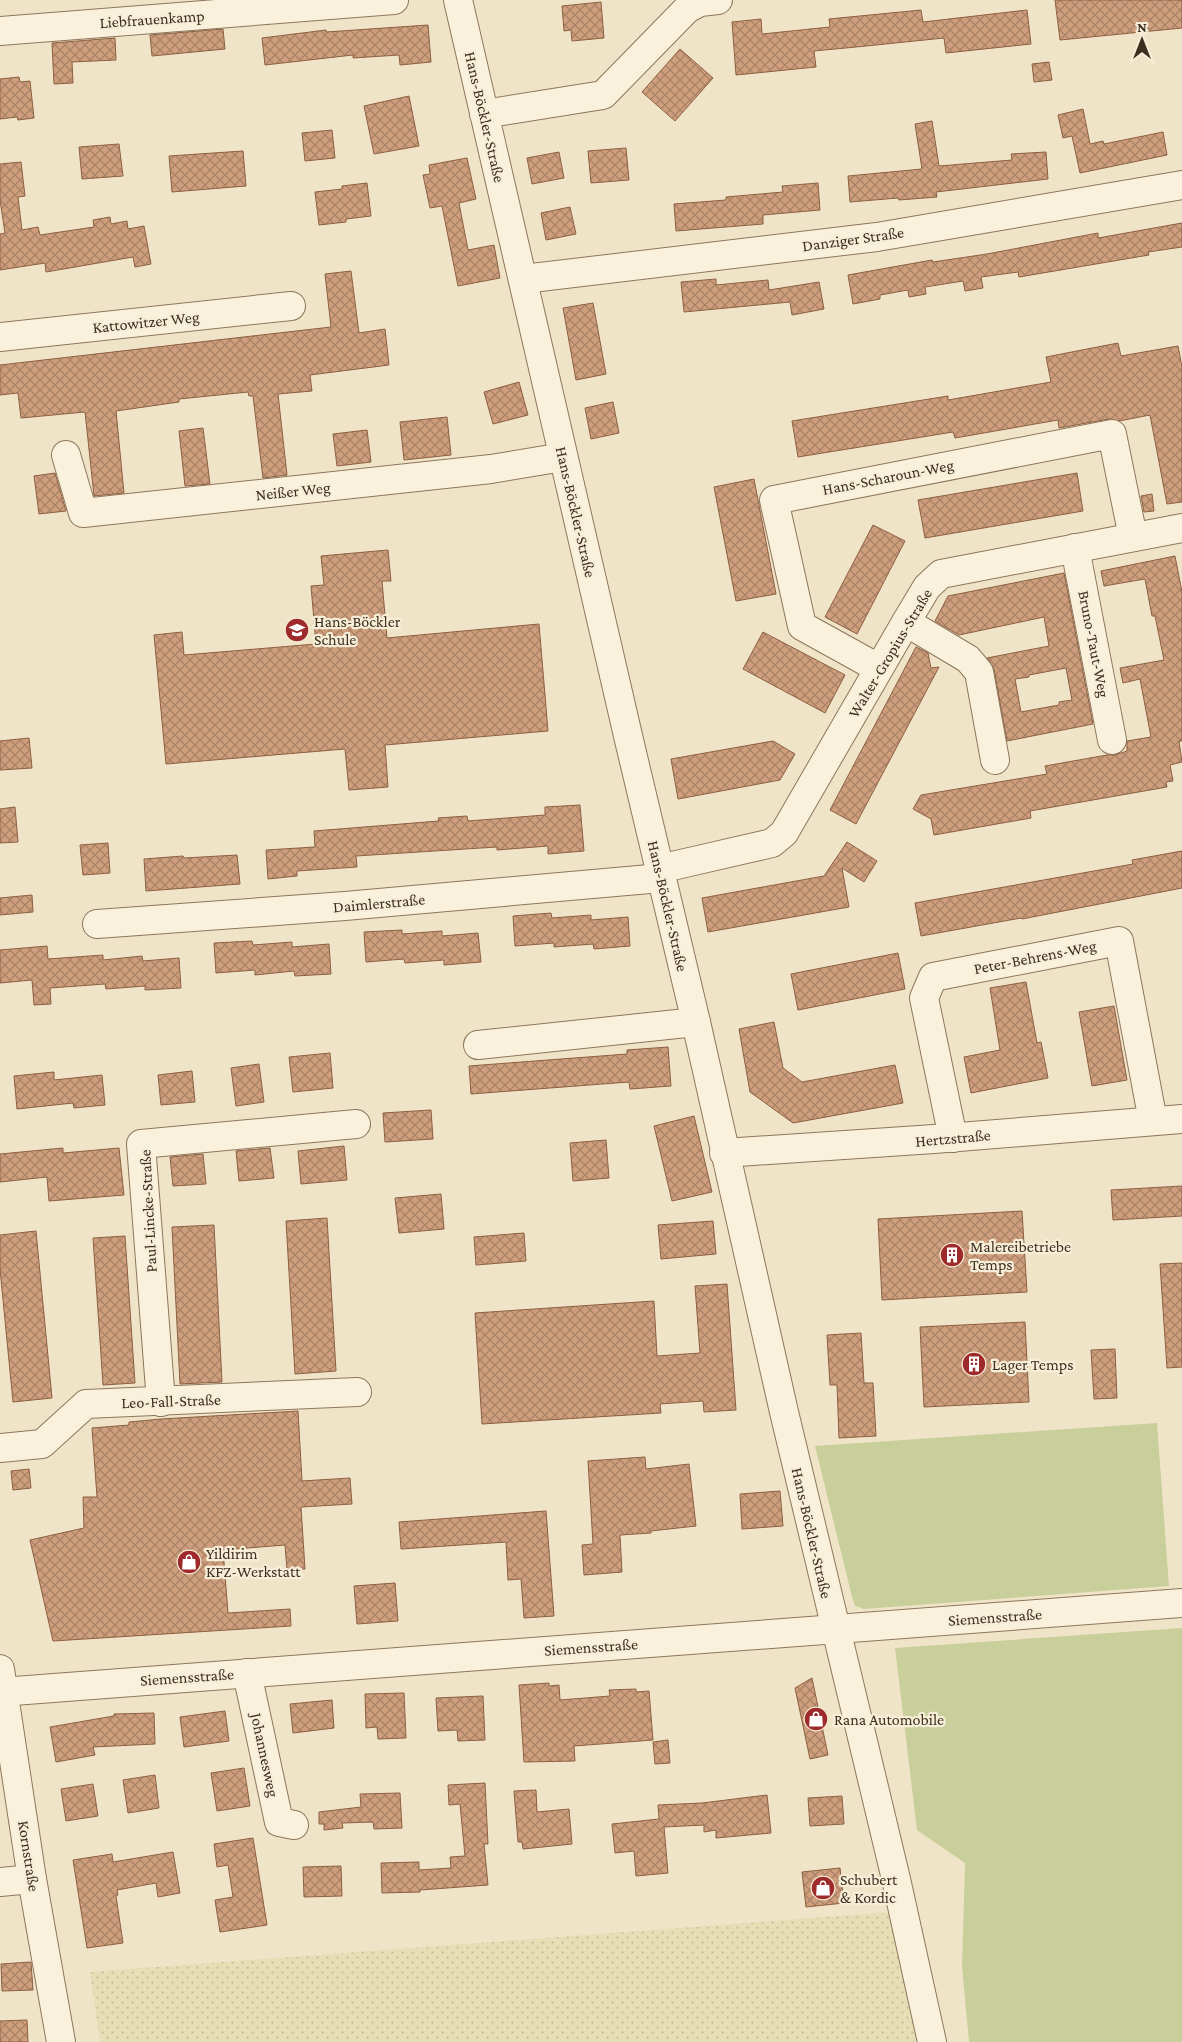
<svg xmlns="http://www.w3.org/2000/svg" width="1182" height="2042" font-family="'Crimson Pro',serif">
  <style>
    .farmland { fill: url(#farmland-dots) }
    .green { fill: #c9cf9b }
    .building { fill: url(#building-cross-hatch); stroke: #8d5f41; fill-rule: evenodd }
    .lines { fill: none; stroke-linecap: round; stroke-linejoin: round }
    .minor-casing { stroke: #8d765c; stroke-width: 30 }
    .minor { stroke: #faf1dc; stroke-width: 28 }
    .labels { text-anchor: middle; dominant-baseline: central; stroke-width: 4.5; stroke-linejoin: round; paint-order: stroke }
    .street-label { font-size: 16px; fill: #3d2e20; stroke: #f7eed8 }
    .poi-label { font-size: 16px; fill: #3d2e20; stroke: #f7eed8; text-anchor: start }
  </style>
  <defs>
    <pattern id="farmland-dots" width="8" height="8" patternUnits="userSpaceOnUse" patternTransform="scale(1.25)"><rect width="8" height="8" fill="#e6deb5"/><path d="M2 2h.1M6 6h.1" fill="none" stroke="#c6bf9b" stroke-width="1.8" stroke-linecap="round"/></pattern>
    <pattern id="building-cross-hatch" width="8" height="8" patternUnits="userSpaceOnUse" patternTransform="scale(1.25)"><rect width="8" height="8" fill="#cf9f7d"/><path d="M0 0l8 8M0 8l8-8" fill="none" stroke="#a98266"/></pattern>
  </defs>
  <rect width="100%" height="100%" fill="#f0e4c8"/>
  <path class="farmland" d="M893,1912L922,2042H100L90,1972Z"/>
  <g class="green">
    <path d="M1157,1423L1169,1586L864,1609L855,1606L852,1597L815,1446Z"/>
    <path d="M1182,1628V2042H969L962,1966L965,1863L917,1830L895,1648Z"/>
  </g>
  <g class="building">
    <path d="M1055,0H1182V28L1060,40Z"/>
    <path d="M601,2L604,38L572,41L571,30L564,31L562,6Z"/>
    <path d="M921,10L923,22L1027,10L1031,44L946,53L944,38L856,47L814,51L816,67L736,75L732,22L761,19L762,34L830,27L829,19Z"/>
    <path d="M428,25L431,62L400,65L399,55L353,58V55L265,65L262,38L326,30V32Z"/>
    <path d="M223,29L225,49L152,56L150,35Z"/>
    <path d="M115,38L116,60L72,62L73,83L54,84L52,43Z"/>
    <path d="M680,49L713,78L675,121L642,92Z"/>
    <path d="M1049,62L1052,80L1034,82L1032,64Z"/>
    <path d="M19,77L20,82L30,81L34,118L18,120L17,117L0,119V79Z"/>
    <path d="M409,96L419,146L374,154L364,106Z"/>
    <path d="M1083,109L1090,144L1103,141L1104,144L1163,132L1167,155L1080,173L1072,136L1063,138L1058,115Z"/>
    <path d="M932,121L939,166L1012,160L1011,154L1046,152L1048,179L936,192L937,197L899,200L898,198L850,202L848,176L922,169L915,124Z"/>
    <path d="M332,130L335,158L305,161L302,133Z"/>
    <path d="M119,144L123,176L82,179L79,147Z"/>
    <path d="M626,148L629,180L591,183L588,151Z"/>
    <path d="M243,151L246,186L172,192L169,156Z"/>
    <path d="M559,152L564,178L532,184L527,158Z"/>
    <path d="M467,158L476,199L459,203L468,250L494,245L500,278L458,286L442,206L430,208L423,175L430,174L429,165Z"/>
    <path d="M21,162L25,196L18,197L22,230L38,227L40,235L94,227L93,220L110,217L111,224L127,221L128,229L144,226L151,264L135,267L133,257L46,272L45,263L0,270V234L5,233L0,200V164Z"/>
    <path d="M367,183L371,216L346,219V222L319,225L315,192L342,189V186Z"/>
    <path d="M818,183L820,210L763,215V224L676,231L674,204L726,200V197L783,192L782,186Z"/>
    <path d="M570,207L576,234L546,240L541,213Z"/>
    <path d="M1182,223V247L1148,252L1149,255L1019,277L1018,272L981,277L983,288L965,291L963,281L925,287L926,294L909,297L908,290L880,295V299L853,304L848,275L932,260L933,262L987,254L1098,233V238Z"/>
    <path d="M351,271L359,333L385,329L389,365L310,375L312,391L278,394L287,475L263,478L253,396H249L248,392L179,399V402L116,411L124,493L94,496L85,412L21,418L18,393L0,395V365L331,327L325,274Z"/>
    <path d="M716,279V285L768,280L769,290L819,282L824,309L792,315L790,302L684,312L681,282Z"/>
    <path d="M593,303L606,374L576,380L563,308Z"/>
    <path d="M1118,343L1121,356L1178,346L1182,367V502L1167,504L1150,415L1119,421L1109,419L1059,428L1058,420L955,438L953,432L798,457L792,421L948,396V400L1051,382L1046,357Z"/>
    <path d="M519,382L528,415L493,424L484,392Z"/>
    <path d="M613,402L619,433L591,439L585,408Z"/>
    <path d="M447,417L451,455L404,460L400,422Z"/>
    <path d="M203,428L210,484L185,486L179,431Z"/>
    <path d="M367,430L371,462L337,466L333,434Z"/>
    <path d="M55,473L66,511L39,514L34,476Z"/>
    <path d="M1077,473L1083,511L925,538L918,500Z"/>
    <path d="M754,479L776,594L736,601L714,487Z"/>
    <path d="M1152,494L1154,511L1144,512L1141,496Z"/>
    <path d="M873,525L905,541L857,634L825,617Z"/>
    <path d="M388,550L391,581H382L387,638L539,624L548,731L385,745L388,787L349,790L345,749L166,764L154,635L182,632L184,655L316,644L311,586L324,585L321,556Z"/>
    <path d="M1175,556L1182,592V741H1179L1182,762L1170,765L1173,781L1166,782L1167,787L1030,811L1031,818L934,835L931,819L913,809L921,795L1047,774L1045,766L1107,755H1115L1127,751V741L1151,737L1140,679L1123,683L1120,668L1164,660L1155,616H1152L1145,579L1104,586L1101,571Z"/>
    <path d="M1064,573L1093,724L1007,741L994,669L987,658L1049,646L1044,617L959,635L935,621L948,596ZM1066,668L1072,700L1059,702V705L1021,712L1015,679L1029,677V675Z"/>
    <path d="M763,632L845,675L825,713L743,669Z"/>
    <path d="M916,647L928,653L931,668L939,667L856,824L830,810Z"/>
    <path d="M29,738L32,768L0,770V741Z"/>
    <path d="M773,741L795,754L780,780L678,799L671,759Z"/>
    <path d="M580,805L584,851L548,854V846L497,850V847L356,856L357,867L297,871V876L268,879L266,850L315,847L314,831L439,821L438,818L467,816L468,821L545,815V807Z"/>
    <path d="M15,807L18,842L0,843V809Z"/>
    <path d="M847,842L877,861L864,882L842,868L849,907L708,932L702,898L824,876Z"/>
    <path d="M108,843L110,873L83,875L80,845Z"/>
    <path d="M1182,851V888L1022,919L1021,918L921,936L915,903L1133,864L1132,860Z"/>
    <path d="M237,855L240,884L146,891L144,859L183,856L184,858Z"/>
    <path d="M32,895L33,912L0,915V898Z"/>
    <path d="M551,913L552,918L591,915V920L628,917L630,946L594,949L593,944L554,947V943L515,946L513,916Z"/>
    <path d="M402,930V934L442,931V936L478,933L481,962L444,965V960L405,963L404,959L366,962L364,932Z"/>
    <path d="M252,941L253,945L292,942V947L329,944L331,974L295,976L294,971L255,975V970L216,973L214,943Z"/>
    <path d="M47,946L48,959L103,955V960L142,956L143,961L179,958L181,988L145,990V986L106,989L105,984L50,988L51,1004L34,1005L32,980L0,983V950Z"/>
    <path d="M898,953L905,989L798,1010L791,974Z"/>
    <path d="M1026,982L1037,1043L1041,1042L1048,1078L971,1093L964,1057L1000,1050L990,988Z"/>
    <path d="M1114,1006L1127,1080L1092,1086L1079,1012Z"/>
    <path d="M774,1022L783,1068L802,1082L895,1065L903,1103L793,1123L750,1092L739,1029Z"/>
    <path d="M668,1047L671,1086L630,1089L629,1082L471,1094L469,1066L627,1054V1050Z"/>
    <path d="M330,1053L333,1088L293,1092L289,1057Z"/>
    <path d="M259,1064L264,1102L236,1106L231,1068Z"/>
    <path d="M192,1071L195,1102L161,1105L158,1075Z"/>
    <path d="M54,1072V1080L102,1075L105,1105L74,1108L73,1103L17,1109L14,1076Z"/>
    <path d="M431,1110L433,1139L385,1142L383,1113Z"/>
    <path d="M694,1116L712,1192L672,1201L654,1126Z"/>
    <path d="M606,1140L609,1178L573,1181L570,1143Z"/>
    <path d="M344,1146L347,1180L301,1184L298,1151Z"/>
    <path d="M63,1148V1153L119,1148L124,1195L49,1201L47,1177L0,1182V1154Z"/>
    <path d="M270,1148L274,1178L239,1181L236,1151Z"/>
    <path d="M203,1154L206,1184L173,1186L170,1157Z"/>
    <path d="M1182,1186V1216L1113,1220L1111,1190Z"/>
    <path d="M441,1194L444,1229L399,1233L395,1198Z"/>
    <path d="M1022,1211L1027,1292L882,1300L878,1219Z"/>
    <path d="M327,1218L336,1371L295,1374L286,1221Z"/>
    <path d="M713,1221L716,1254L661,1259L658,1225Z"/>
    <path d="M214,1225L222,1382L180,1384L172,1227Z"/>
    <path d="M36,1231L52,1398L13,1402L0,1269V1235Z"/>
    <path d="M524,1233L526,1261L476,1265L474,1237Z"/>
    <path d="M125,1236L135,1383L103,1385L93,1238Z"/>
    <path d="M1182,1263V1367L1167,1368L1160,1264Z"/>
    <path d="M727,1284L736,1410L704,1412L703,1401L660,1404L661,1413L482,1424L475,1313L654,1301L657,1356L700,1353L695,1286Z"/>
    <path d="M1025,1322L1029,1402L924,1407L920,1327Z"/>
    <path d="M861,1333L864,1383H873L876,1436L839,1438L837,1385H830L827,1335Z"/>
    <path d="M1115,1349L1117,1398L1094,1399L1091,1350Z"/>
    <path d="M298,1411L302,1481L350,1478L352,1504L301,1507L305,1569L287,1570L285,1545L223,1550L228,1613L290,1609L291,1626L53,1641L30,1540L84,1528L83,1497H97L92,1428L129,1425V1422L161,1419Z"/>
    <path d="M645,1457L646,1469L689,1464L696,1526L651,1531V1533L620,1535L622,1572L584,1575L582,1545L593,1544L588,1461Z"/>
    <path d="M29,1469L31,1488L13,1490L11,1471Z"/>
    <path d="M780,1491L783,1526L742,1529L740,1494Z"/>
    <path d="M546,1511L554,1616L524,1618L521,1579L508,1580L506,1542L401,1549L399,1522Z"/>
    <path d="M395,1583L398,1621L357,1624L354,1586Z"/>
    <path d="M812,1678L828,1755L810,1759L795,1688Z"/>
    <path d="M549,1683V1686L559,1685L560,1700L610,1696L609,1690L636,1689V1692L649,1691L653,1740L574,1746L575,1761L524,1762L519,1685Z"/>
    <path d="M404,1693L406,1738L378,1739L377,1727L366,1728L365,1694Z"/>
    <path d="M483,1696L485,1740L458,1741L457,1730L438,1731L436,1698Z"/>
    <path d="M332,1700L334,1728L293,1733L290,1704Z"/>
    <path d="M225,1711L229,1741L184,1747L180,1717Z"/>
    <path d="M154,1713L155,1744L93,1747L95,1755L56,1762L50,1727L114,1716V1714Z"/>
    <path d="M668,1740L670,1763L655,1764L653,1742Z"/>
    <path d="M244,1768L250,1806L217,1811L211,1773Z"/>
    <path d="M155,1775L159,1808L128,1813L123,1780Z"/>
    <path d="M485,1783L488,1844H484L488,1885L420,1890V1892L382,1893L381,1863L419,1862V1870L451,1868L450,1857L465,1856L460,1804L449,1805L448,1785Z"/>
    <path d="M93,1784L98,1816L66,1821L61,1789Z"/>
    <path d="M536,1790L537,1812L569,1809L572,1844L523,1849L522,1842H518L514,1791Z"/>
    <path d="M400,1793L402,1828L374,1829L373,1822L342,1823L343,1828L324,1830V1824H319V1812L361,1807L360,1794Z"/>
    <path d="M767,1795L771,1833L716,1838V1830L704,1832V1825L664,1827L668,1873L636,1876L634,1851L615,1853L612,1824L659,1819L658,1805L702,1803Z"/>
    <path d="M842,1796L844,1824L810,1826L808,1798Z"/>
    <path d="M253,1838L267,1925L220,1932L215,1900L233,1897L228,1865L217,1867L214,1844Z"/>
    <path d="M173,1852L180,1893L158,1897L156,1883L117,1890L118,1895L116,1896L123,1943L87,1948L73,1860L112,1854L113,1862Z"/>
    <path d="M341,1866L342,1896L304,1897L303,1867Z"/>
    <path d="M840,1868L844,1903L806,1907L802,1872Z"/>
    <path d="M31,1962L33,1990L2,1991L1,1964Z"/>
    <path d="M27,2020L28,2042H0V2021Z"/>
  </g>
  <g class="lines">
    <g class="minor-casing">
      <g id="minor">
        <path d="M458,0L629,740L696,1022L784,1412L896,1879L932,2042"/>
        <path d="M0,31L394,0"/>
        <path d="M484,114L603,95L687,9L700,2L718,0"/>
        <path d="M523,279L877,237L1182,185"/>
        <path d="M0,337L291,306"/>
        <path d="M66,455L83,513L491,469L563,457"/>
        <path d="M1075,548L1112,740"/>
        <path d="M906,622L968,659L979,672L995,760"/>
        <path d="M878,668L802,626L774,500L1112,434L1133,537"/>
        <path d="M659,869L772,843L784,833L906,622L927,587L941,574L1182,528"/>
        <path d="M97,924L345,906L661,878"/>
        <path d="M478,1045L696,1022"/>
        <path d="M953,1138L924,998L933,977L1119,941L1153,1121"/>
        <path d="M724,1153L934,1139L1182,1119"/>
        <path d="M161,1402L141,1144L356,1124"/>
        <path d="M0,1448L42,1444L86,1404L357,1392"/>
        <path d="M0,1669L32,1879L61,2042"/>
        <path d="M247,1673L279,1822L294,1825"/>
        <path d="M0,1692L1182,1603"/>
        <path d="M0,1882L32,1879"/>
      </g>
    </g>
    <use href="#minor" class="minor"/>
  </g>
  <defs>
    <g id="school-disc" transform="scale(1.25)"><circle r="9.5" fill="#9e2a2b" stroke="#f7eed8"/><path d="M0-5L7-2L0 1L-7-2ZM-4 1L0 2.5L4 1V4Q0 6-4 4Z" fill="#fff"/></g>
    <g id="building-disc" transform="scale(1.25)"><circle r="9.5" fill="#9e2a2b" stroke="#f7eed8"/><path d="M-4-6H4V6H1V3H-1V6H-4ZM-2.5-4.3h1.7v1.8h-1.7ZM.8-4.3h1.7v1.8H.8ZM-2.5-1h1.7V.8h-1.7ZM.8-1h1.7V.8H.8Z" fill="#fff"/></g>
    <g id="shop-disc" transform="scale(1.25)"><circle r="9.5" fill="#9e2a2b" stroke="#f7eed8"/><path d="M-5-2.5h2.3a2.7 3.5 0 0 1 5.4 0H5L5.5 6h-11ZM-1.5-2.5h3a1.5 2.3 0 0 0-3 0Z" fill="#fff"/></g>
  </defs>
  <g fill-rule="evenodd">
    <use href="#school-disc" x="297" y="630"/>
    <use href="#building-disc" x="952" y="1255"/>
    <use href="#building-disc" x="974" y="1364"/>
    <use href="#shop-disc" x="189" y="1562"/>
    <use href="#shop-disc" x="816" y="1719"/>
    <use href="#shop-disc" x="823" y="1888"/>
  </g>
  <g class="labels">
    <g class="street-label">
      <text transform="translate(152 19) rotate(-4)">Liebfrauenkamp</text>
      <text transform="translate(485 117) rotate(77)">Hans-Böckler-Straße</text>
      <text transform="translate(853 239) rotate(-8)">Danziger Straße</text>
      <text transform="translate(146 322) rotate(-6)">Kattowitzer Weg</text>
      <text transform="translate(888 477) rotate(-11)">Hans-Scharoun-Weg</text>
      <text transform="translate(293 491) rotate(-6)">Neißer Weg</text>
      <text transform="translate(576 512) rotate(77)">Hans-Böckler-Straße</text>
      <text transform="translate(1094 644) rotate(79)">Bruno-Taut-Weg</text>
      <text transform="translate(890 653) rotate(-59)">Walter-Gropius-Straße</text>
      <text transform="translate(379 903) rotate(-5)">Daimlerstraße</text>
      <text transform="translate(668 906) rotate(77)">Hans-Böckler-Straße</text>
      <text transform="translate(1035 957) rotate(-11)">Peter-Behrens-Weg</text>
      <text transform="translate(953 1138) rotate(-5)">Hertzstraße</text>
      <text transform="translate(148 1211) rotate(-93)">Paul-Lincke-Straße</text>
      <text transform="translate(171 1401) rotate(-2)">Leo-Fall-Straße</text>
      <text transform="translate(812 1533) rotate(77)">Hans-Böckler-Straße</text>
      <text transform="translate(995 1617) rotate(-4)">Siemensstraße</text>
      <text transform="translate(591 1647) rotate(-4)">Siemensstraße</text>
      <text transform="translate(187 1677) rotate(-4)">Siemensstraße</text>
      <text transform="translate(265 1755) rotate(78)">Johannesweg</text>
      <text transform="translate(29 1856) rotate(81)">Kornstraße</text>
    </g>
    <g class="poi-label">
      <text x="314" y="621">Hans-Böckler<tspan x="314" dy="18">Schule</tspan></text>
      <text x="970" y="1246">Malereibetriebe<tspan x="970" dy="18">Temps</tspan></text>
      <text x="992" y="1364">Lager Temps</text>
      <text x="206" y="1553">Yildirim<tspan x="206" dy="18">KFZ-Werkstatt</tspan></text>
      <text x="834" y="1719">Rana Automobile</text>
      <text x="840" y="1879">Schubert<tspan x="840" dy="18">&amp; Kordic</tspan></text>
    </g>
  </g>
  <g transform="translate(1142 40)" stroke="#f7eed8" stroke-width="4" paint-order="stroke">
  <path d="M0-4L9 19L0 12L-9 19Z" fill="#3d2e20"/>
  <text y="-8" font-size="14" font-weight="bold" text-anchor="middle" fill="#3d2e20">N</text>
  </g>
</svg>
